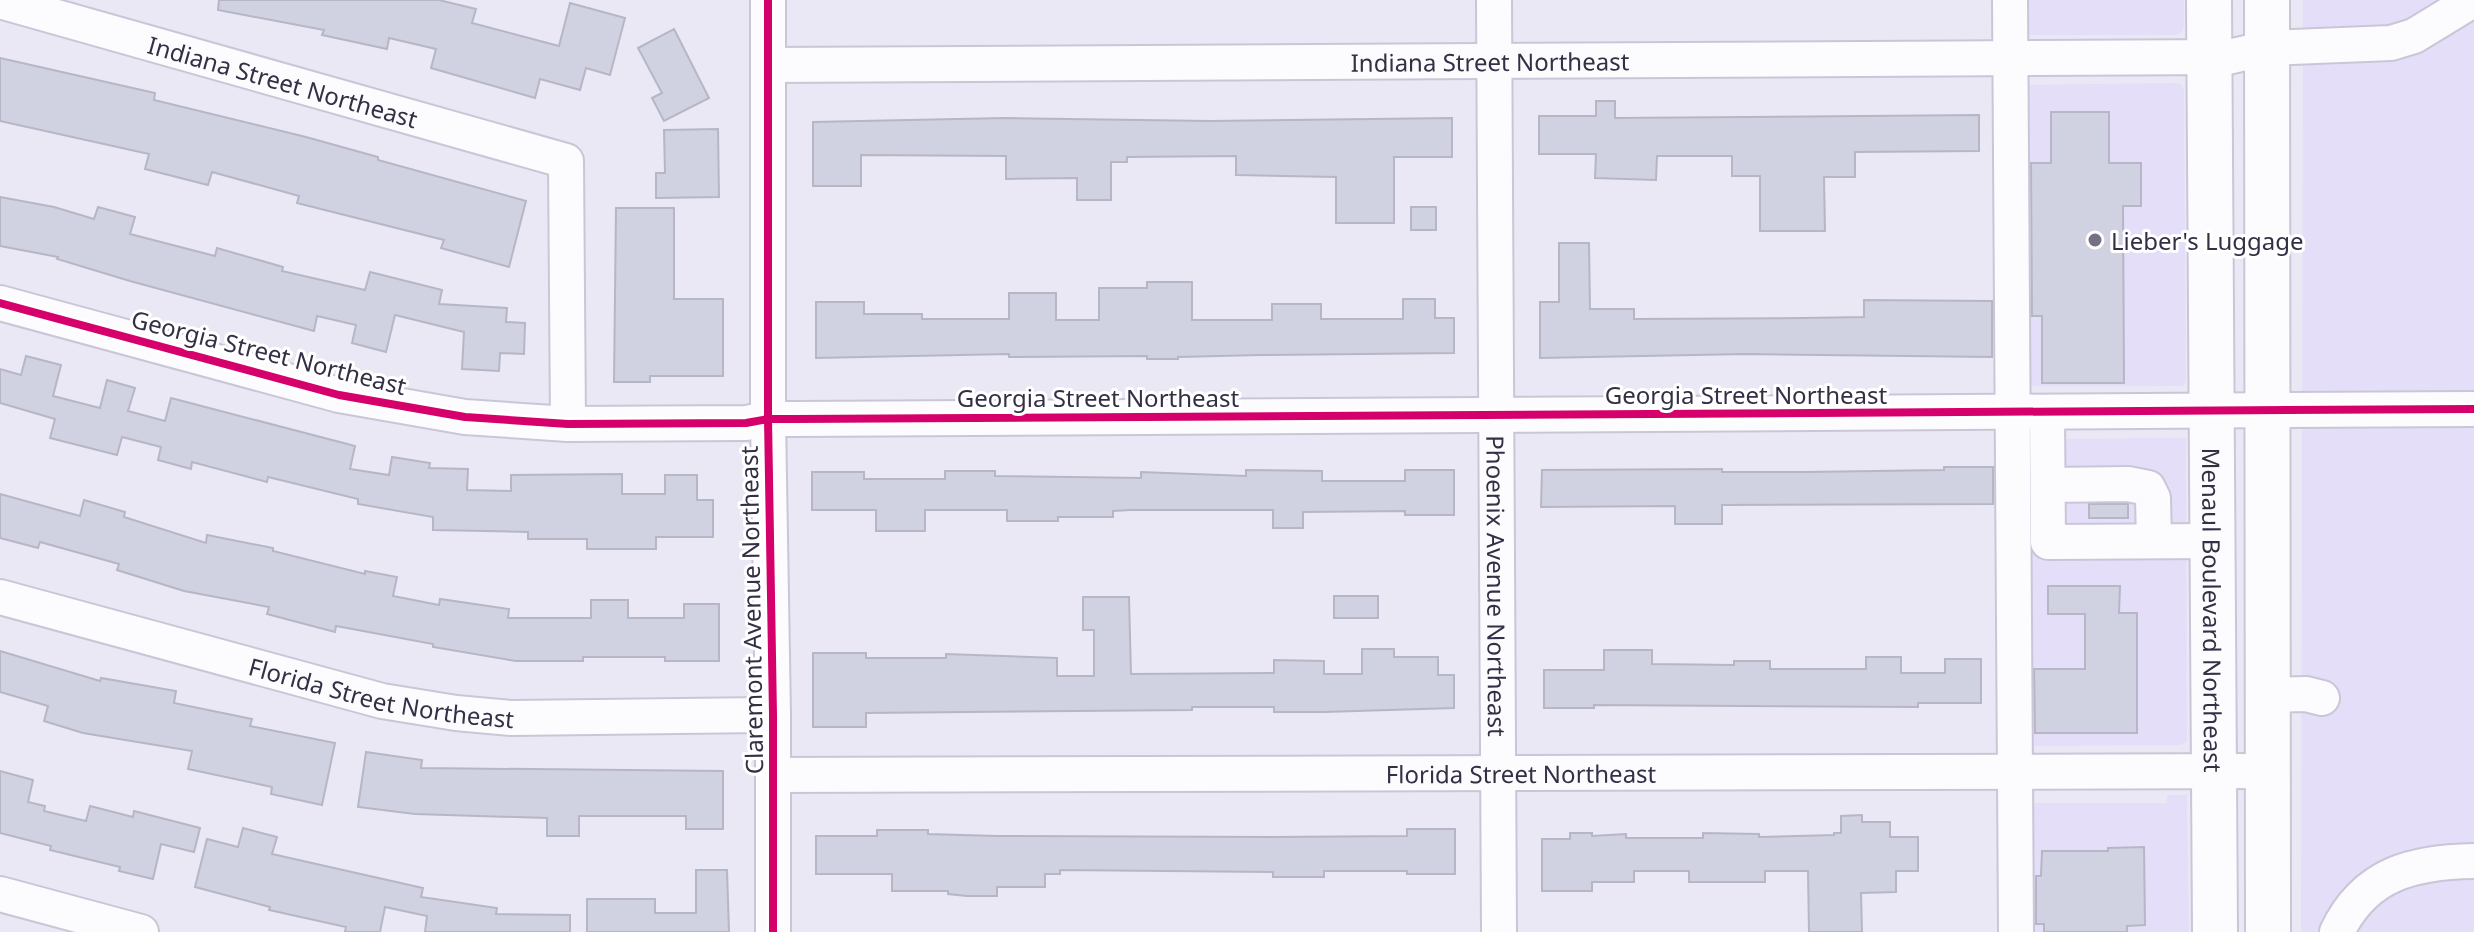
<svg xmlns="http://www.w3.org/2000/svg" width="2474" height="932" font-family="'Noto Sans',sans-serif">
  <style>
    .built { fill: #e4def9 }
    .building { fill: #d0d1e1; stroke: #b6b6c6; stroke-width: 2 }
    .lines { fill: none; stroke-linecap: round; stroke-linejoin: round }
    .minor-casing { stroke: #cac6d7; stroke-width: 38 }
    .major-casing { stroke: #cac6d7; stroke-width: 48 }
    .minor { stroke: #fcfcfe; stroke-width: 34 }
    .major { stroke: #fcfcfe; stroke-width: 44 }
    .cycleway-casing { stroke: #fff; stroke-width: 13 }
    .cycleway { stroke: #d6006c; stroke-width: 8 }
    .poi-dot { fill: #757083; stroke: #fff; stroke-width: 3 }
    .labels { text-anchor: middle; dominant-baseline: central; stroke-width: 6; stroke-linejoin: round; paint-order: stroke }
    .street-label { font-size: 24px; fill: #352f45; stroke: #fff }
    .poi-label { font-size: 24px; fill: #352f45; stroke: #fff; text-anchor: start }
  </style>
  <rect width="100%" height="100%" fill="#ebe8f5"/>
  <g class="built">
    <path d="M2014,0H2184V26L2182,32L2177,35H2014Z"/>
    <path d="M2303,0H2474V932H2301Z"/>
    <path d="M2175,83L2182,85L2184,90L2186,380L2184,386H2019L2017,85Z"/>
    <path d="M2186,438L2187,741L2181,745L2020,746L2018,439Z"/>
    <path d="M2167,795H2187L2189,932H2022V803H2167Z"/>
  </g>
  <g class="building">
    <path d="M219,0H439L476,9L472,23L559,46L570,3L625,18L610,75L586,68L580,90L540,79L535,98L431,68L436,49L389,38L387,49L322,35L324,30L218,10Z"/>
    <path d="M674,29L709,98L664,121L652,98L662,93L638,48Z"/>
    <path d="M0,58L155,93L154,100L306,137L378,157V160L526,201L509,267L441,248L444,240L297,203L299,196L212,172L208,185L145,169L149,154L0,121Z"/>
    <path d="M1596,101H1615V118L1979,115V151L1855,152V177H1824L1825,231H1760V176H1732V156H1657L1656,180L1595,178L1596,154H1539V116H1596Z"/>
    <path d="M2051,112H2109V163H2141V206H2123L2124,383H2042V316H2032L2031,163H2051Z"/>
    <path d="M1006,118L1210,121L1452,118V157H1394V223H1336V177L1236,175V156L1127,157V162H1111V200H1077V178L1006,179V156L861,155V186H813V122Z"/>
    <path d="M718,129L719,197L656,198V173H665L664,130Z"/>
    <path d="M0,197L54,207L94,219L98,207L135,217L130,234L215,256L217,248L283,267L282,271L365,290L370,272L442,290L439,304L507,308L506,322L525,323L524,354L500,353L499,371L462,369L464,332L395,315L386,352L352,343L356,325L317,316L314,331L130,281L57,259L58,257L0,246Z"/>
    <rect x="1411" y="207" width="25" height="23"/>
    <path d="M616,208H674V299H723V376H650V382H614Z"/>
    <path d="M1559,243H1589L1590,309H1634V319L1804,318L1864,317V300L1992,301V357L1746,354L1540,358V302H1559Z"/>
    <path d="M1147,282H1192V320H1272V304H1321V319H1403V299H1435V318H1454V353L1260,355L1178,357V359H1147V356L1009,357V354L816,358V302H864V314H922V319H1009V293H1056V320H1099V288H1147Z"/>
    <path d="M26,356L61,365L53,396L100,408L107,380L135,388L128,411L165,421L171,398L355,446L350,469L389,475L392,457L430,463L429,468L468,469L467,490L511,491V475L622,474V494H665V475H697V500H713V537H656V549H587V539H528V532L433,530V517L358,504V499L268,477L267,482L192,462L191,469L158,460L161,447L122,437L117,455L50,438L55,419L0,403V369L21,375Z"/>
    <path d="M1944,467H1993V504L1722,505V524H1675V506L1541,507L1542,470L1722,469V472H1805L1944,470Z"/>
    <path d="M1246,470L1322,471V481H1405V470H1454V515H1405V511L1303,512V528H1273V510H1130L1113,511V517H1058V521H1007V510H925V531H876V510H812V472H864V479H945V471H995V476L1141,478V472L1246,476Z"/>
    <path d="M0,494L80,516L84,500L125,512L124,517L206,543L207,535L273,548V551L365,574V571L397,577L393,596L439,605L440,599L509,609L508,618H591V600H628V618H684V604H719V661H665V657H583V661H516L433,647V644L336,626L335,632L267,614L269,607L184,591L117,570L119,564L40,542L38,548L0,538Z"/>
    <rect x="2089" y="504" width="39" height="14"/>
    <path d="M2048,586H2120L2119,613H2137V733H2035L2034,669H2085V614H2048Z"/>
    <rect x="1334" y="596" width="44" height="22"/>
    <path d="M1083,597H1129L1131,674L1274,673V660L1324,661V674H1362V649H1394V657H1438V675H1454V708L1324,712H1274V707H1192V710L866,713V727H813V653H866V658H946V654L1057,658V676H1094V630H1083Z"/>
    <path d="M1604,650H1652V664L1734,665V661H1770V669H1866V657H1901V673H1945V659H1981V703H1918V707L1594,705V708H1544V670H1604Z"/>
    <path d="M0,651L100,681L101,678L176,691L174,703L252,719L250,726L335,743L322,805L271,794L272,787L188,769L192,751L83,733L44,721L48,706L0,692Z"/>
    <path d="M366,752L422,760L421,768L723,771V829H686V816H579V836H547V818L415,814L358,807Z"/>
    <path d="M0,771L33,780L28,802L45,806L44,811L86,821L90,806L133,817L134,811L200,828L194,852L161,844L153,879L119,871L120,867L50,850L51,846L0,833Z"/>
    <path d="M1862,815V822H1890V837H1918V871H1896V892L1861,893L1862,932H1809L1808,871H1765V882H1689V871H1634V882H1592V891H1542V839H1570V833H1592V836L1626,834V838H1703V833L1759,834V837L1834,835V833H1841V816Z"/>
    <path d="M243,828L277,837L272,854L423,888L421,897L497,908L496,914L570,915V932H425L427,916L385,907L380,932H345L346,927L269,910L270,907L195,887L207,839L238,847Z"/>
    <path d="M1407,829H1455V874H1407V871H1324V877H1273V872L1060,870V874H1045V887H997V896H967L948,894V891H892V874H816V836H877V830H928V834L997,836L1273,837L1407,836Z"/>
    <path d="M2144,847L2145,925L2127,926V932H2044V924H2036V876H2041L2042,851H2108V848Z"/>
    <path d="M696,870H727L729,932H587V899H655V913H696Z"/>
  </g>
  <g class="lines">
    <g class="minor-casing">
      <g id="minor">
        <path d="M768,0V419L773,715V932"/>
        <path id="s1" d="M1494,0L1499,932"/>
        <path d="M2010,0L2016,932"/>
        <path id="s2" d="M0,1L566,161L568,424"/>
        <path id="s3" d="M768,65L2228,57L2268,48L2391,43L2414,36L2473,0"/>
        <path d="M0,303L339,395L465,417L568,424L746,423L768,419H794L2474,409"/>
        <path d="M2047,413L2048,542L2213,541"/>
        <path d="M2048,485L2128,484L2148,488L2153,498L2154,541"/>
        <path id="s4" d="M0,597L382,701L456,713L511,718L773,715"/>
        <path d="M2268,695L2306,694L2322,698"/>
        <path id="s5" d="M773,775L2268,771"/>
        <path d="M0,894L141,932"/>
        <path d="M2337,932C2365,873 2414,862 2474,861"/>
      </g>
    </g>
    <g class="major-casing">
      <g id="major">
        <path id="s6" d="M2209,0L2215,932"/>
        <path d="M2267,0L2268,932"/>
      </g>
    </g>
    <use href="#minor" class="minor"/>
    <use href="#major" class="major"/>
    <g class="cycleway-casing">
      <g id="cycleway">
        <path d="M768,0V419L773,715V932"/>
        <path d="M0,303L339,395L465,417L568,424L746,423L768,419H794L2474,409"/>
      </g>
    </g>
    <use href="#cycleway" class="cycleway"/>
  </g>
  <circle class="poi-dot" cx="2095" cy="240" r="8"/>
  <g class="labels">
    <g class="street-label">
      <text stroke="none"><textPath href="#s3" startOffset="722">Indiana Street Northeast</textPath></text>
      <text stroke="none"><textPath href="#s2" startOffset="294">Indiana Street Northeast</textPath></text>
      <text transform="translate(269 352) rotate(14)">Georgia Street Northeast</text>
      <text x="1746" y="394">Georgia Street Northeast</text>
      <text x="1098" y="397">Georgia Street Northeast</text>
      <text stroke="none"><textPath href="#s1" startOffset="586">Phoenix Avenue Northeast</textPath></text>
      <text transform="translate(751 610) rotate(-91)">Claremont Avenue Northeast</text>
      <text stroke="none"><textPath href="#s6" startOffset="610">Menaul Boulevard Northeast</textPath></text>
      <text stroke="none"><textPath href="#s4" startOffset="394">Florida Street Northeast</textPath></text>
      <text stroke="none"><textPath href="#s5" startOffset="748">Florida Street Northeast</textPath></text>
    </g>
    <g class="poi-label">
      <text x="2111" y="240">Lieber's Luggage</text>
    </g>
  </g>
</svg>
